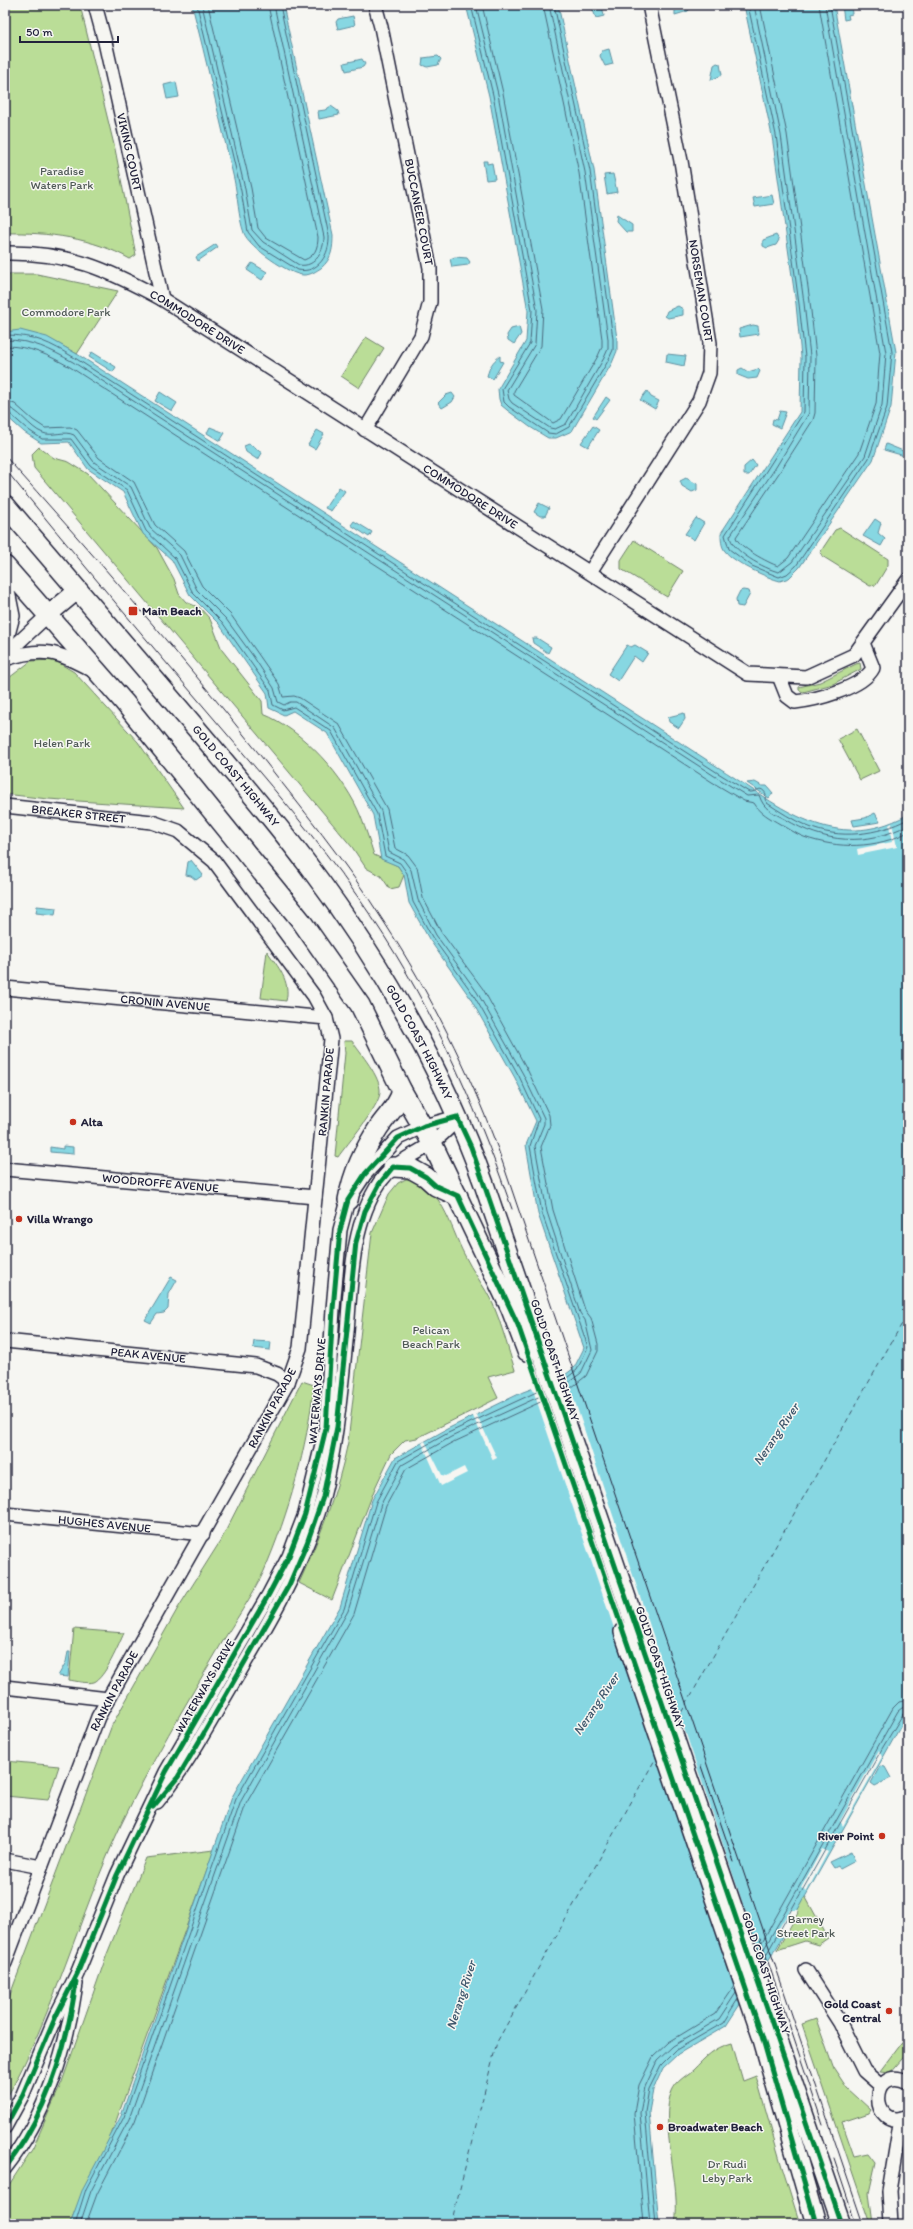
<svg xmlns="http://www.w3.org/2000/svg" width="913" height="2229" font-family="Itim,sans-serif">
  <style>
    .green { fill: #badd97; stroke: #6e8069 }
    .water { fill: #87d7e2; stroke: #5f8f9f }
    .pier { fill: #f6f6f2 }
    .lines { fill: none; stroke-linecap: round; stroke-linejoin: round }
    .shore { stroke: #4a6a7e; stroke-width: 1 }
    .ferry { stroke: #40586d; stroke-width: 1; stroke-dasharray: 5 4; stroke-linecap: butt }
    .minor-casing { stroke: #22223b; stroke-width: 16 }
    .major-casing { stroke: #22223b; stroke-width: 20 }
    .highway-casing { stroke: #22223b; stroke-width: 22 }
    .minor { stroke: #f6f6f2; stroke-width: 13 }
    .major { stroke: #f6f6f2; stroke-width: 17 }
    .highway { stroke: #f6f6f2; stroke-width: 19 }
    .tram { stroke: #22223b; stroke-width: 1 }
    .cycleway-casing { stroke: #f6f6f2; stroke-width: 8 }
    .cycleway { stroke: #00873e; stroke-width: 5 }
    .poi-dot { fill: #c8321e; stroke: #f6f6f2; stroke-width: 1.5 }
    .labels { text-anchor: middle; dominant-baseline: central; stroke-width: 3; stroke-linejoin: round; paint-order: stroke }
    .street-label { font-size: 12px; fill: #22223b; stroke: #f6f6f2 }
    .park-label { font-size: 12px; fill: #505a57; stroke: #f6f6f2 }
    .poi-label { font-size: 12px; font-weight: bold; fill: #22223b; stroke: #f6f6f2; text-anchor: start }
    .water-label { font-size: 13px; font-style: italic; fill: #40586d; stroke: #f6f6f2 }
  </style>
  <rect width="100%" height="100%" fill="#f6f6f2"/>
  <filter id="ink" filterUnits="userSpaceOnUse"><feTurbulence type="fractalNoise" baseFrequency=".025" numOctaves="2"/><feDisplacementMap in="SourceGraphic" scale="8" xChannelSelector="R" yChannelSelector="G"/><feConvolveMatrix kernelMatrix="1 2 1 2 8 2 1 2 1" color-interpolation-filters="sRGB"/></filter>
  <g filter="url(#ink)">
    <g class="green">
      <path d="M5,5H80L115,149L136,255L130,259C93,238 48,232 5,233Z"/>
      <path d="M5,274H37L118,291L77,354C54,341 33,329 5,332Z"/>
      <path d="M366,337L384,348L359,388L341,376Z"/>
      <path d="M39,447L54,458L69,462L88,474L157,548L174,579L179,594L186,602L200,608L210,619L222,650L262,701L263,714C302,729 346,778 361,817C366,830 370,842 374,855L398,866L404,875L399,887L390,889L381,876L366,868L352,847L34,468L32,454Z"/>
      <path d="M840,528L888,559V565L876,585L870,586L822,556L821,551L835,530Z"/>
      <path d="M634,540L683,571L667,597L621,569V560Z"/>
      <path d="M54,660L74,672L138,742L184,808L48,799L5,794V681L31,661Z"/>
      <path d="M860,663L861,669L833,684L803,692L799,690V687L820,682L856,664Z"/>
      <path d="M857,729L879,771L860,780L838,739Z"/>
      <path d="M267,951C278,967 291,981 286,1001L261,998Z"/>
      <path d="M344,1041H352C360,1053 381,1077 380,1092C380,1106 347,1144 338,1157L335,1156L345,1053Z"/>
      <path d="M406,1179C440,1180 451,1229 464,1254C472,1271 485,1287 493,1304C502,1325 508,1349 515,1370L488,1377L498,1398L417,1438L405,1440L391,1454L375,1488L332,1600L299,1583C320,1537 338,1491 348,1442L372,1233L389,1194L398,1183Z"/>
      <path d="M302,1381L314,1385C307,1448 289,1513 264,1571C252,1597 234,1622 220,1646C186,1704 150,1764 121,1825C79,1915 54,2014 5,2101V2008L112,1725L178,1608L221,1540Z"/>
      <path d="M74,1629L124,1633C119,1644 105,1678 94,1682C87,1684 76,1681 69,1680Z"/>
      <path d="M5,1761L59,1766L48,1800L5,1796Z"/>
      <path d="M214,1850L111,2135L69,2224H5V2191L33,2148L62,2082L107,1954L146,1858Z"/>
      <path d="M805,1896L828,1938L818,1945L805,1941L777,1950L799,1911L797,1910Z"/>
      <path d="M816,2019L833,2067L847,2088L871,2110L869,2113L842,2122L854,2156L869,2153L876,2162L869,2193L873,2224H870L802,2024Z"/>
      <path d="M908,2035V2052L890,2073L880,2072Z"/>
      <path d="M732,2043L743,2081L756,2076L782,2167L800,2224H675C682,2186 658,2121 672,2091C676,2081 685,2077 693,2070C706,2057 713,2048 732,2043Z"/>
    </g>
    <g class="water">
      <path d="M192,5H283L333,235C333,248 332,259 321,268C316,271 311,275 304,275C291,276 248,246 244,233C238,216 238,197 234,179C220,121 207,63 192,5Z"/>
      <path d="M466,5H558L594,170L617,339V351L612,363L572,431L556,438H548L530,427L507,410L501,405L499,399L498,389L526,341L528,311L489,96Z"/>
      <path d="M591,5H602L604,16L596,18Z"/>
      <path d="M675,5H693L688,11L675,15Z"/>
      <path d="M744,5H834L896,352L891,407L873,460L799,568L789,578L780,581C767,578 733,562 725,551C721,546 721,539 721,533L800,412L801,357L796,304L772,136Z"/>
      <path d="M842,5H851L852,14L848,15L849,19L844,20Z"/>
      <path d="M353,16L355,25L338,29L336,22L338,19Z"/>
      <path d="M609,49L613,64L605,66L600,56L602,51Z"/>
      <path d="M438,56L441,59L438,65L427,67L422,65L423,58Z"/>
      <path d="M362,59L365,64L363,67L346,71L344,63Z"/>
      <path d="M717,63L720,64L722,75L711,80L714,65Z"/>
      <path d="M176,82L179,97L167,99L164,85Z"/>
      <path d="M331,106L338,111L339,115L319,119L318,111L325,110Z"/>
      <path d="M483,161H487V164L492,163L495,179L486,180Z"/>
      <path d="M613,174L617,192L607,194L604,175Z"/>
      <path d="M772,195L774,204L755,207L753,198Z"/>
      <path d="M617,215L632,225V232H626L616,221Z"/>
      <path d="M776,235L779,240L776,245L767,248L763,246V240Z"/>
      <path d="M216,244L218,247L198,261L196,257Z"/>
      <path d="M455,257L467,258L470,262L468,265L452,267L450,259Z"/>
      <path d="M252,263L267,272L262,280L247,270Z"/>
      <path d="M678,306L683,309V315L668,318L665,316L667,311Z"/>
      <path d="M753,325L758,326L759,334L740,337L739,329Z"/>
      <path d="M519,327L521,334L514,344L508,340L507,335L511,329Z"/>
      <path d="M20,330L47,337L77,354L721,769C781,807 834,855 907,815L905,809L908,807V1713L777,1947L726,2026L678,2054L663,2068L653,2090L649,2112L659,2224H70L83,2188L121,2116L232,1797L340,1607L372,1500L395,1458L447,1429L523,1392L561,1378L574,1368L584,1348L538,1214L526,1145L536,1121L515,1078L469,996L429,939L409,903L404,875L398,866L381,859L373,815L327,733L293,711L284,715L269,708L267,693L219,624L190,595L172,560L143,534L123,492L88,469L69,442L41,443L24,432L5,415V332Z"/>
      <path d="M92,352L116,367L113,372L89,357Z"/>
      <path d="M667,354L686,356L684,366L666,362Z"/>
      <path d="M500,356V361L503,362L493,379L487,376C490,366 492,362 500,356Z"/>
      <path d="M742,368L748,372L758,369L760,371L757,378L748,379L738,375V370Z"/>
      <path d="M647,391L651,397L659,401L655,409L640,400Z"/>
      <path d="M160,392L177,403L172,411L155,401Z"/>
      <path d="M452,393L455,397L452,402L442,408L438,403L446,395Z"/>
      <path d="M606,397L610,400L596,419L593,417Z"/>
      <path d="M780,411L786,412L780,428L772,424L773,419L777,420Z"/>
      <path d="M593,426L599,430L588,447L581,443Z"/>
      <path d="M210,427L225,433L220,441L207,433Z"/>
      <path d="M317,430L324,434L315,449L308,445Z"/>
      <path d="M249,444L262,453L258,460L246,452L244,446Z"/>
      <path d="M886,444L908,453V457L884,450Z"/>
      <path d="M752,460L756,465L749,475H744V467Z"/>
      <path d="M686,478L697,484V490L692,492L682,486L680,481Z"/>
      <path d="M339,487L345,491L331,511L325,508Z"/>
      <path d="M539,503L549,508L545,516H540L534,512Z"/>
      <path d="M696,518L704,523L694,540L685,534Z"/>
      <path d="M875,519L881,523L878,533L885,539L881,546L863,536Z"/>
      <path d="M354,521L372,532L369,537L351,525Z"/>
      <path d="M743,590L749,591L750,594L743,607L737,606L736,599L740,591Z"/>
      <path d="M532,638H537L551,647L548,653L533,643Z"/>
      <path d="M627,645L631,647L635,645L648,653L642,662L634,656L618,681L608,674Z"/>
      <path d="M684,713L685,719L679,728L669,722L668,717Z"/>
      <path d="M755,782L762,786H767L773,793L769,798L747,783Z"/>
      <path d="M875,813L880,822L854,826L852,820L865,818Z"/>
      <path d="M191,860L203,875L196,880L191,876L186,875L188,862Z"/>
      <path d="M37,906L56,908L55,915L36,913Z"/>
      <path d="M63,1146L73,1147V1154L50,1152V1147L63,1149Z"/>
      <path d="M171,1277L177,1280L169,1294L168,1309L164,1313L157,1314L151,1323L145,1320Z"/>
      <path d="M254,1341L271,1342L270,1350L253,1348Z"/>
      <path d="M68,1652H70L68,1677L58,1676L66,1662Z"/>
      <path d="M880,1766L885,1767L891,1778L875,1786L871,1783Z"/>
      <path d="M851,1852L855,1861L840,1869L838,1866L834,1868L830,1862Z"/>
    </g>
    <g class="pier">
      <path d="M892,823L897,847L858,855L857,849L892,842L889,825Z"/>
      <path d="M565,1372L765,1970L742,2005L532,1387Z"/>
      <path d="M476,1413L497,1458L493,1460L472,1414Z"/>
      <path d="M425,1441L442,1475L446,1476L464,1467L467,1473L441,1486L422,1443Z"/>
      <path d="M879,1750L882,1757L843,1826L840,1821Z"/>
      <path d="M822,1849L828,1852L807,1891L801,1888Z"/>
      <path d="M790,1910H799L784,1936L779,1928Z"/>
    </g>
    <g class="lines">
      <g class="shore">
        <path d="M197,5L241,191L248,232L259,246L298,270C318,274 330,254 329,236L280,5"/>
        <path d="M202,5L245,189L252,230L263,242L299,265C316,268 324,250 324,237L274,5"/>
        <path d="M208,5L251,188L258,228L266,238L304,260C315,256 318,248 318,237L268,5"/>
        <path d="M471,5L493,95L532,310L530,343L502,389L504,402L509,407L548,433L556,434L569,427L608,361L613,350V339L590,171L554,5"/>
        <path d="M476,5L498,94L537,310L535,344L507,390L509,399L512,403L550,428L555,429L566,424L604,358L608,349V339L585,172L549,5"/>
        <path d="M482,5L503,93L543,309L541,346L514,391V395L553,423L561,419L598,356L602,347V339L579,173L543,5"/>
        <path d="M748,5L776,135L799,304L805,357L804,412L725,535L729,549L752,566L779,577L787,574L796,566L869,458L887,407L892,352L830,5"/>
        <path d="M754,5L781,135L804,303L810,356L809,413L776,467L730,536C731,551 765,569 779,572L792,562L865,456L882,405L886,353L825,5"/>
        <path d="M760,5L787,134L810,302L816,356L815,413L813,420L781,470L736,537C738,547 769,563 778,566L788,558L859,453L876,404L880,353L819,5"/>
        <path d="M5,335C36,335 49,343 75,358L718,773L749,792C757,793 760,784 766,794L765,799L767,803C779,811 793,820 807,826C839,840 878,835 908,819"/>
        <path d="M5,340C33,340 49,349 73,362L716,777L747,796L759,795C764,810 772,812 785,819C824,843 866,847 908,825"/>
        <path d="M5,346C30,346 48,355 70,367L712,782L744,801L754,803C760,813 770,818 780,824C788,828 796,834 804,837C838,849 876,849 908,832"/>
        <path d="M5,401L15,404L33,420L45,428L70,427L77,430L99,458L134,482L155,525L184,551L202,586L231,615L279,684L283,697L294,696L300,698L339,724L387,809L395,848L408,855L417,867L423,898L441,932L483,989L528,1071L549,1115L550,1125L541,1147L553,1210L585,1310L591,1318L598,1344V1351L586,1376L566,1392"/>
        <path d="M5,407C19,408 29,428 43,433C52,437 64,430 74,435L94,462L131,487L150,528L180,555L197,590L226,619L253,656L274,688L278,702L284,705L290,702H296L335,728L381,811L389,852L403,859L411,870L418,900L436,935L477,992L523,1074L544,1118V1124L535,1146L547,1212L580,1313L585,1320L592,1350L581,1373L564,1386"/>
        <path d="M5,412L9,413L27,429L42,439H71L91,466L127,490L146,531L175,558L193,593L222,622L270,690L273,705L283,710L294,707L331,731L377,814L385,856L400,863L407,873L413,902L432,937L473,994L519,1076L539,1119L530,1146L542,1213L588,1347L577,1370L563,1381"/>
        <path d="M758,1949L893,1708L899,1702L908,1700"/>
        <path d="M760,1956L898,1711L902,1708L908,1706"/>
        <path d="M762,1962L883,1747L903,1714L908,1711"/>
        <path d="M75,2224L86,2189L124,2117L236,1799L344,1609L376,1502L398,1461L448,1433L543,1389"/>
        <path d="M80,2224L91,2191L129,2119L241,1801L348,1611L381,1504L402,1465L451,1437L545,1394"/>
        <path d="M86,2224L97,2194L135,2121L246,1804L354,1614L386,1506L406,1469L454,1442L547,1399"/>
        <path d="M644,2224L634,2113L639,2085L653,2057L669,2042L715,2014L734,1986"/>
        <path d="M650,2224L640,2113L645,2087L657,2061L673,2046L719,2019L736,1993"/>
        <path d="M655,2224L645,2112L649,2089L661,2065L676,2050L723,2023L738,1999"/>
      </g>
      <g class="ferry">
        <path d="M677,1720L908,1313"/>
        <path d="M451,2224L497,2042L657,1756"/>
      </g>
      <g class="minor-casing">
        <g id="minor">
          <path id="s1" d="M95,5L105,42L162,299"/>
          <path id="s2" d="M5,253C69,252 107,269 162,299L748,674L806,677L854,655L908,580"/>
          <path d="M365,430L421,336L430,302V268L381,27L375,5"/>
          <path d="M590,572L699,401L709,373L710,343L681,161L649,5"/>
          <path d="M5,576L13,616L5,646"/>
          <path d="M5,655L48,615"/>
          <path d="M5,659C44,646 57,652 92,670"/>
          <path d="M779,676L787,696L795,702C815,700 863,688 873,668L863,643"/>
          <path id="s3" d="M5,806L152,822L178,831L214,861L314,996L326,1018L331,1039L300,1348L288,1382L98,1717L5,1963"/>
          <path id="s4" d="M5,988L326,1018"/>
          <path id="s5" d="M5,1169L315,1197"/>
          <path id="s6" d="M5,1341L256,1366L277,1374L288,1382"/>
          <path id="s7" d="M5,1514L203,1534"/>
          <path d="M5,1687L108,1699"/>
          <path d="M157,1802C186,1767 207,1727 230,1688C266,1627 304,1566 323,1497C337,1443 341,1387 347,1332C351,1282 351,1225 380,1182C395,1161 413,1157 432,1143C441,1136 450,1127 458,1119"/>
          <path d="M5,1860L41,1867"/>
          <path d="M806,1970L840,2023L864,2071L881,2086"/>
          <path d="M907,2116C869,2134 869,2062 908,2082"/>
          <path d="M5,2127L23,2094L56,2016L77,1974L117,1875L166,1772L269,1594L289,1556L305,1514L326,1428L333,1309L340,1230L348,1200L365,1174L398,1138L424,1126L457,1117"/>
          <path d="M5,2168C46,2117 67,2048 76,1984"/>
          <path d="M891,2224L889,2191L901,2118"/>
        </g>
      </g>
      <g class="major-casing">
        <path id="major" d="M48,615L78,590"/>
      </g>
      <g class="highway-casing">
        <g id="highway">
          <path id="s8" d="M5,505C61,570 116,635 172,700C218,754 265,808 308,865C381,962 443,1070 484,1184L841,2224"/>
          <path d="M5,566L124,702L302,922L360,1005L402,1091L432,1143L511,1309L527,1351"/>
          <path d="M393,1167L410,1168L426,1177L436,1186L458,1196"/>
          <path d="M348,1200C353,1172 364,1150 379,1127C388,1114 398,1106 402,1091"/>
          <path d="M624,1632L762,2036L816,2224"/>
        </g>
      </g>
      <use href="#minor" class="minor"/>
      <use href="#major" class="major"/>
      <use href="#highway" class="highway"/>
      <g class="tram">
        <path d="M5,456C91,552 176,649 256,750C300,806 346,862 384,922C430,993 468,1069 498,1149L863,2224"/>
        <path d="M5,469C74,554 144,637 215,720C265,779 316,837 360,900C427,995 474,1100 512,1209"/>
        <path d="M701,1766L734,1862"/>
        <path d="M760,1938L823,2125"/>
        <path d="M834,2158L856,2224"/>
      </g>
      <g class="cycleway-casing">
        <g id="cycleway">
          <path d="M153,1807L178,1777L200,1740L289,1585L307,1543L323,1497L337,1427L356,1242L365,1211L380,1183L393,1167L410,1168L426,1177L436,1186L458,1196L518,1325L762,2036L816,2224"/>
          <path d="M5,2127L23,2094L56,2016L77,1974L117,1875L166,1772L269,1594L289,1556L305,1514L326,1428L333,1309L340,1230L348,1200L365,1174L398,1138L424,1126L457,1117L471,1147L484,1184L841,2224"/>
          <path d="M5,2168C46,2116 67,2047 76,1982"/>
        </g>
      </g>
      <use href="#cycleway" class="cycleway"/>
    </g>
  </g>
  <g class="poi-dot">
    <rect x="128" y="606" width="10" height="10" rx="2"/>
    <circle cx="73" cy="1122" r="4"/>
    <circle cx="19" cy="1219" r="4"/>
    <circle cx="882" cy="1836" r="4"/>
    <circle cx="889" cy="2011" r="4"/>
    <circle cx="660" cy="2127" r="4"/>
  </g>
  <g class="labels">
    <g class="street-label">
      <text stroke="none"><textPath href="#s1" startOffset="151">VIKING COURT</textPath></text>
      <text transform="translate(419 212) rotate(79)">BUCCANEER COURT</text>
      <text transform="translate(701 291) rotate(81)">NORSEMAN COURT</text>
      <text stroke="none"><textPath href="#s2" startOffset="208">COMMODORE DRIVE</textPath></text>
      <text stroke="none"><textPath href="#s2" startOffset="532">COMMODORE DRIVE</textPath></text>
      <text stroke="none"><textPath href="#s8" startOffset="356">GOLD COAST HIGHWAY</textPath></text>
      <text stroke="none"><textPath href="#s3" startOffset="74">BREAKER STREET</textPath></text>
      <text stroke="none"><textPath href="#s4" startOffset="161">CRONIN AVENUE</textPath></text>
      <text stroke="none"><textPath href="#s8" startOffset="680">GOLD COAST HIGHWAY</textPath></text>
      <text transform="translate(326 1092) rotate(-85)">RANKIN PARADE</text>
      <text stroke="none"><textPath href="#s5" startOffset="156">WOODROFFE AVENUE</textPath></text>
      <text stroke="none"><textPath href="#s6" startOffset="144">PEAK AVENUE</textPath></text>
      <text transform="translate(555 1360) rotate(71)">GOLD COAST HIGHWAY</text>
      <text transform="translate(317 1391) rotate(-85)">WATERWAYS DRIVE</text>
      <text transform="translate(272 1408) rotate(-62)">RANKIN PARADE</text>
      <text stroke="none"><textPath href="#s7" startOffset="100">HUGHES AVENUE</textPath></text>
      <text transform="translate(660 1667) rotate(71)">GOLD COAST HIGHWAY</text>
      <text transform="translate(205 1686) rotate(-60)">WATERWAYS DRIVE</text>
      <text transform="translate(114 1691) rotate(-62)">RANKIN PARADE</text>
      <text transform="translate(766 1973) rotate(71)">GOLD COAST HIGHWAY</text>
    </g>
    <g class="park-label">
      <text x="62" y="171">Paradise<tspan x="62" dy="14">Waters Park</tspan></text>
      <text x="66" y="312">Commodore Park</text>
      <text x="62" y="743">Helen Park</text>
      <text x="431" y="1330">Pelican<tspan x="431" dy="14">Beach Park</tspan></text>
      <text x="806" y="1919">Barney<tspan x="806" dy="14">Street Park</tspan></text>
      <text x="727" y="2164">Dr Rudi<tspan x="727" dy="14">Leby Park</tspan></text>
    </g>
    <g class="poi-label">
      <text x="142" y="611">Main Beach</text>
      <text x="81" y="1122">Alta</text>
      <text x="27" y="1219">Villa Wrango</text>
      <text x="874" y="1836" text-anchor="end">River Point</text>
      <text x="881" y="2004" text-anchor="end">Gold Coast<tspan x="881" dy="14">Central</tspan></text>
      <text x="668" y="2127">Broadwater Beach</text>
    </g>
    <g class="water-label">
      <text transform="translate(776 1434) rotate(-56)">Nerang River</text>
      <text transform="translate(596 1704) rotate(-56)">Nerang River</text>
      <text transform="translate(461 1995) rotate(-72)">Nerang River</text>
    </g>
  </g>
  <rect width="913" height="2229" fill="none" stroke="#f6f6f2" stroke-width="20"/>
  <rect x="10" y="10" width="893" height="2209" fill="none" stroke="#22223b" stroke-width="1.5" filter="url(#ink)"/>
  <path d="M20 36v6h98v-6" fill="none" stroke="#22223b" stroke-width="2"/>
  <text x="26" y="36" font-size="12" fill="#22223b" stroke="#f6f6f2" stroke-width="3" paint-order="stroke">50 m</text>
</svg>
